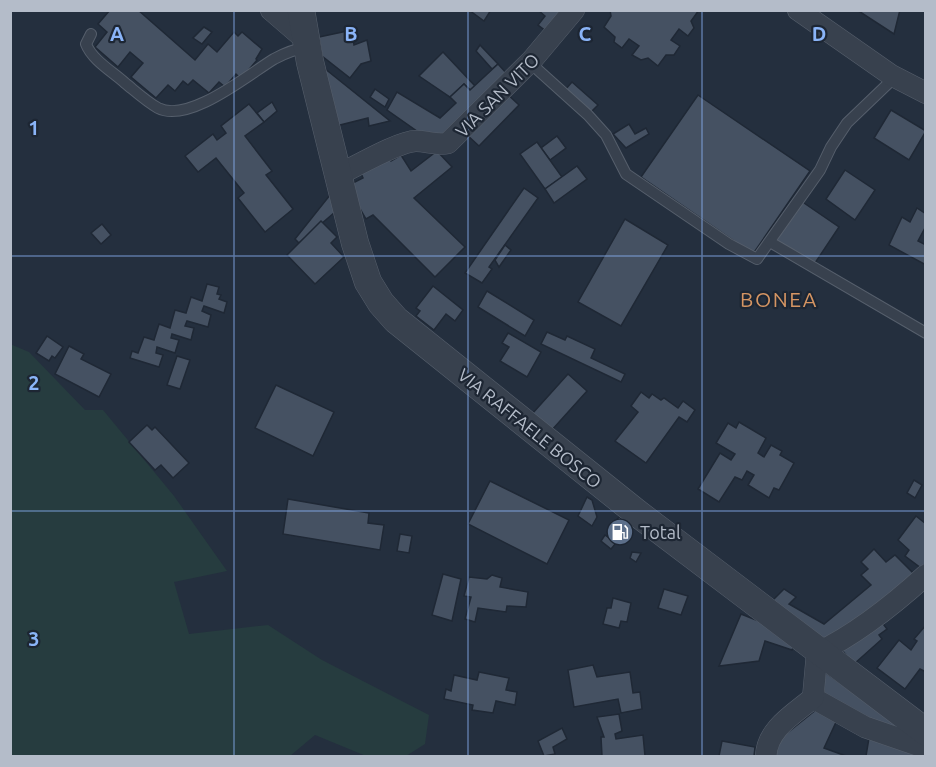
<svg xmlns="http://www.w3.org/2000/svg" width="936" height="767" font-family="Ubuntu,sans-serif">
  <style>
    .green { fill: #263c3f }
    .building { fill: #455162; stroke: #1f2835; stroke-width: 1.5 }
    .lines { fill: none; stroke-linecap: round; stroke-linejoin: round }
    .service-casing { stroke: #565f6c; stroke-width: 12 }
    .minor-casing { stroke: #565f6c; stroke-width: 22 }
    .tertiary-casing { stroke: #565f6c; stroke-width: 28 }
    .service { stroke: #38414e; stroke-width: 10 }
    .minor { stroke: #38414e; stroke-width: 21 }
    .tertiary { stroke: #38414e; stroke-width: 27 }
    .grid { fill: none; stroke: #8ab4f8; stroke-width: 1.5; stroke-opacity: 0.55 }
    .labels { text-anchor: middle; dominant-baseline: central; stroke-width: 4.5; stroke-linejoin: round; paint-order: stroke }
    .street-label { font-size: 18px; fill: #b4bcc9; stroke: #1d2633 }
    .poi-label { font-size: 18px; fill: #b4bcc9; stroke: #1d2633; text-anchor: start }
    .quarter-label { font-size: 21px; letter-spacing: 1.5px; fill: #d59563; stroke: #1d2633 }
    .grid-label { font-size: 20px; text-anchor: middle; font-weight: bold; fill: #8ab4f8; stroke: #1d2633; stroke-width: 4.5; stroke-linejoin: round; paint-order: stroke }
  </style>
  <rect width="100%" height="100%" fill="#242f3e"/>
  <path class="green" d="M10,344L29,352L85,410H103L174,496L227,571L174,582L189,634L268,625L322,660L429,715L425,744L406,756H366L315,735L290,756H12Z"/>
  <g class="building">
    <path d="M110,10H138L195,60L208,44L217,52L234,32L238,36L242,32L262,49L256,59L257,60L241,79L236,74L225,87L219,82L209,93L193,80L188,85L183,81L175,91L168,85L156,98L131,77L143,63L130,52L118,67L95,47L107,32L98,24Z"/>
    <path d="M469,10H491L484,21Z"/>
    <path d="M538,10H561L546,31L538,25L545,16Z"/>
    <path d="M610,10H699L691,21L694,28L688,36L679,29L671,40L680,46L674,55H666L658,66L648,58L641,60L632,55L639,46L629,39L622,48L614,42L615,37L604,27L611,16Z"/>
    <path d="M857,10H900L894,34Z"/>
    <path d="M204,27L212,32L202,44L193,38Z"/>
    <path d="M352,30L354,45L367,40L371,61L361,64L350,78L322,56L319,37Z"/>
    <path d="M480,45L498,64L492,69L476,51Z"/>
    <path d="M443,52L475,86L470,90L464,84L450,97L419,76Z"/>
    <path d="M498,64L508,75L434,143L387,110L397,92L440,118L456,103L450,97L464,84L470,90Z"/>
    <path d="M324,68L390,121L369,126L368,118L336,126Z"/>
    <path d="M572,82L598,105L591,112L565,90Z"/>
    <path d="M375,89L389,99L385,107L370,97Z"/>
    <path d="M504,91L519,105L479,146L466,134Z"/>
    <path d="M698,95L810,171L753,254L641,177Z"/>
    <path d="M272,102L277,111L264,122L257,113Z"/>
    <path d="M249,104L264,122L245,136L272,171L266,175L293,209L265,232L238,198L244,193L216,158L198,172L185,156L213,134L217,140L226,133L221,126Z"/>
    <path d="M891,110L926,131L909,160L874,138Z"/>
    <path d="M629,124L635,134L646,128L649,134L626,148L613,134Z"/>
    <path d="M557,136L566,148L550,160L541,148Z"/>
    <path d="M537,142L562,177L545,189L520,154Z"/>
    <path d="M437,151L452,167L414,198L465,247L435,277L373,215L366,219L347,186L363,178L360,171L387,155L391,161L401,155L411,171Z"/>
    <path d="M577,166L587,179L554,203L545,189Z"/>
    <path d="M845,170L875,190L855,220L826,199Z"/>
    <path d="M524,188L538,198L489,267L492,269L482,283L465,273Z"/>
    <path d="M330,195L335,212L299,243L295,239Z"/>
    <path d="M801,201L839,227L813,266L775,239Z"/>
    <path d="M917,208L926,214V226L918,241L926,245V265L889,245L902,217L910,222Z"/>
    <path d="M625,219L668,245L621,326L578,302Z"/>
    <path d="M321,221L337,237L331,243L344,257L315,284L287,255Z"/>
    <path d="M102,224L111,235L101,244L91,233Z"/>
    <path d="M505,245L511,250L499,267L495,260Z"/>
    <path d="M207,284L219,287L217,294L221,295L219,299L227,302L224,313L204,306L202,311L211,315L208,327L187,321L185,326L194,328L191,340L172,334L171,338L179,340L175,353L157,347L156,353L163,355L159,367L130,358L132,351L138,353L144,337L154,340L159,324L170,328L175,310L186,313L191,297L202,301Z"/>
    <path d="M433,286L463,310L455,321L446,314L434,330L416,316L420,311L416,308Z"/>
    <path d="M487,291L534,320L525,336L478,307Z"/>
    <path d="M547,332L565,340L567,336L595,349L591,358L625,374L621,382L541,344Z"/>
    <path d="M508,333L541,352L527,377L500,361L509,347L502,343Z"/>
    <path d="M47,336L63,347L55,358L52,356L49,361L36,353Z"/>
    <path d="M69,346L84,354L81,359L111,374L99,397L55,374Z"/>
    <path d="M177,356L190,360L180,389L167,385Z"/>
    <path d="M568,374L587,391L551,431L532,414Z"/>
    <path d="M276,385L334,412L313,456L255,428Z"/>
    <path d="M641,392L649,398L652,394L661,400L664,398L678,408L683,401L695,410L687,422L679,417L646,463L615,441L638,412L631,406Z"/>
    <path d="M739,422L766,438L758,453L764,457L771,445L782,451L780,455L794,463L779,490L774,488L769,498L748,485L754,475L747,471L742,480L735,477L719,502L698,489L720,453L731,460L735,454L716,443L728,423L736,428Z"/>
    <path d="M147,425L152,430L155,427L189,463L173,478L161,465L155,470L129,442Z"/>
    <path d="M914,480L922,485L915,498L907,493Z"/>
    <path d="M490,481L569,520L547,564L468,524Z"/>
    <path d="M587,497L592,500L597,517L592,526L578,516Z"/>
    <path d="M288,499L369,513L368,523L384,525L380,550L283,534Z"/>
    <path d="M916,516L926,524V563L921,568L905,556L909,550L898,540Z"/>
    <path d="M619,517L632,527L621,543L607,532Z"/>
    <path d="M400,534L412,536L409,553L397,551Z"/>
    <path d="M605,535L616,543L611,549L601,541Z"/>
    <path d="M874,549L886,562L895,555L916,576L826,644L766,607L784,589L796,597L789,604L824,624L871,585L861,575L868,569L861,562Z"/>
    <path d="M632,552L641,553L636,562L630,558Z"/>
    <path d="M443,574L461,579L452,621L432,615Z"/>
    <path d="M492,575L502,578L500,587L528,592L526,607L507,606L506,612L478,608L475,622L465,619L471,597L464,596L469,577L487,579Z"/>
    <path d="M664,589L688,596L681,615L658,608Z"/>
    <path d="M613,598L631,603L627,622L621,621L619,628L603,624L607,608H611Z"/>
    <path d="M741,614L771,626L794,645L792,650L765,641L759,661L719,666Z"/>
    <path d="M881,621L887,629L879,635L882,639L854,664L841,649Z"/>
    <path d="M926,625V672L920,669L905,689L877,668L899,640L911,650L917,641L914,639Z"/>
    <path d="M593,665L597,677L630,672L633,693L640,692L642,709L621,713L618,699L574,707L568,670Z"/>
    <path d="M819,668L909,733L861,719L825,698Z"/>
    <path d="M479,672L509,678L506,690L517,692L515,705L496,701L493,713L472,710L473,705L444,699L446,689L451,691L454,675L477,680Z"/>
    <path d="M817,709L837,720L824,748L846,756H772L771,746Z"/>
    <path d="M619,714L622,731L615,734L616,739L643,735L645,756H602L601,737H604L597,717Z"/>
    <path d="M562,728L567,739L553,747L555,754L544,756L538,741Z"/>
    <path d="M869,738L922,756H860H866Z"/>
    <path d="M722,741L755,747L754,756H719Z"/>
  </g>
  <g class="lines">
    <g class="service-casing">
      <g id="service">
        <path d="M91,34L86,44C92,60 113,72 125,83C135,91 147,102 158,108C189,124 249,74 274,59C285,53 295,49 308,47"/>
        <path d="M532,60L538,70L588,115L606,135L626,174L729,244L757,259L820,170L831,147L847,123L895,77"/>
        <path d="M770,242L926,333"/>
      </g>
    </g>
    <g class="minor-casing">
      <g id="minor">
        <path d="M271,10L307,41"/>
        <path d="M798,10L891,75L926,93"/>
        <path d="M338,175C355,167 399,141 416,141C428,141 436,146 448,143L532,60L574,10"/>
        <path d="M813,698L865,727L926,748"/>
        <path d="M766,756C767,729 794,714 813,698L817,653C857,634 893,605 926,575"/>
      </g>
    </g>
    <g class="tertiary-casing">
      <path id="tertiary" d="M301,10L310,62L355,243L368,282L381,303L396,320L637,513L926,732"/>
    </g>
    <use href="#service" class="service"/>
    <use href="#minor" class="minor"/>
    <use href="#tertiary" class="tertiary"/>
  </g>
  <path class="grid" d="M234,10V756M468,10V756M702,10V756M10,256H926M10,511H926"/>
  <defs>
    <g id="fuel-disc" transform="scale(1.35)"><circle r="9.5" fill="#5c6f8a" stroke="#1d2633"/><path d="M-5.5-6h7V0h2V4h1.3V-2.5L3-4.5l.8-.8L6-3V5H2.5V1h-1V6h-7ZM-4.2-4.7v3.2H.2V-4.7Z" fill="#fff"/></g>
  </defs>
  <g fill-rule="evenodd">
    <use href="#fuel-disc" x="620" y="532"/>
  </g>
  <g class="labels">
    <g class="street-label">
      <text transform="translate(497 95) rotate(-45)">VIA SAN VITO</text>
      <text transform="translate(530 428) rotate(39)">VIA RAFFAELE BOSCO</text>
    </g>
    <g class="poi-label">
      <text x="640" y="532">Total</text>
    </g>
    <g class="quarter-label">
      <text x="779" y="299">BONEA</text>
    </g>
  </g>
  <g class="grid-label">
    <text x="117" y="41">A</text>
    <text x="351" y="41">B</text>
    <text x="585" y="41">C</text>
    <text x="819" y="41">D</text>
    <text x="34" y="135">1</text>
    <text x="34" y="390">2</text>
    <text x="34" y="646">3</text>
  </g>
  <rect width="936" height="767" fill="none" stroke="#b4bcc9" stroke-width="24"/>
</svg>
